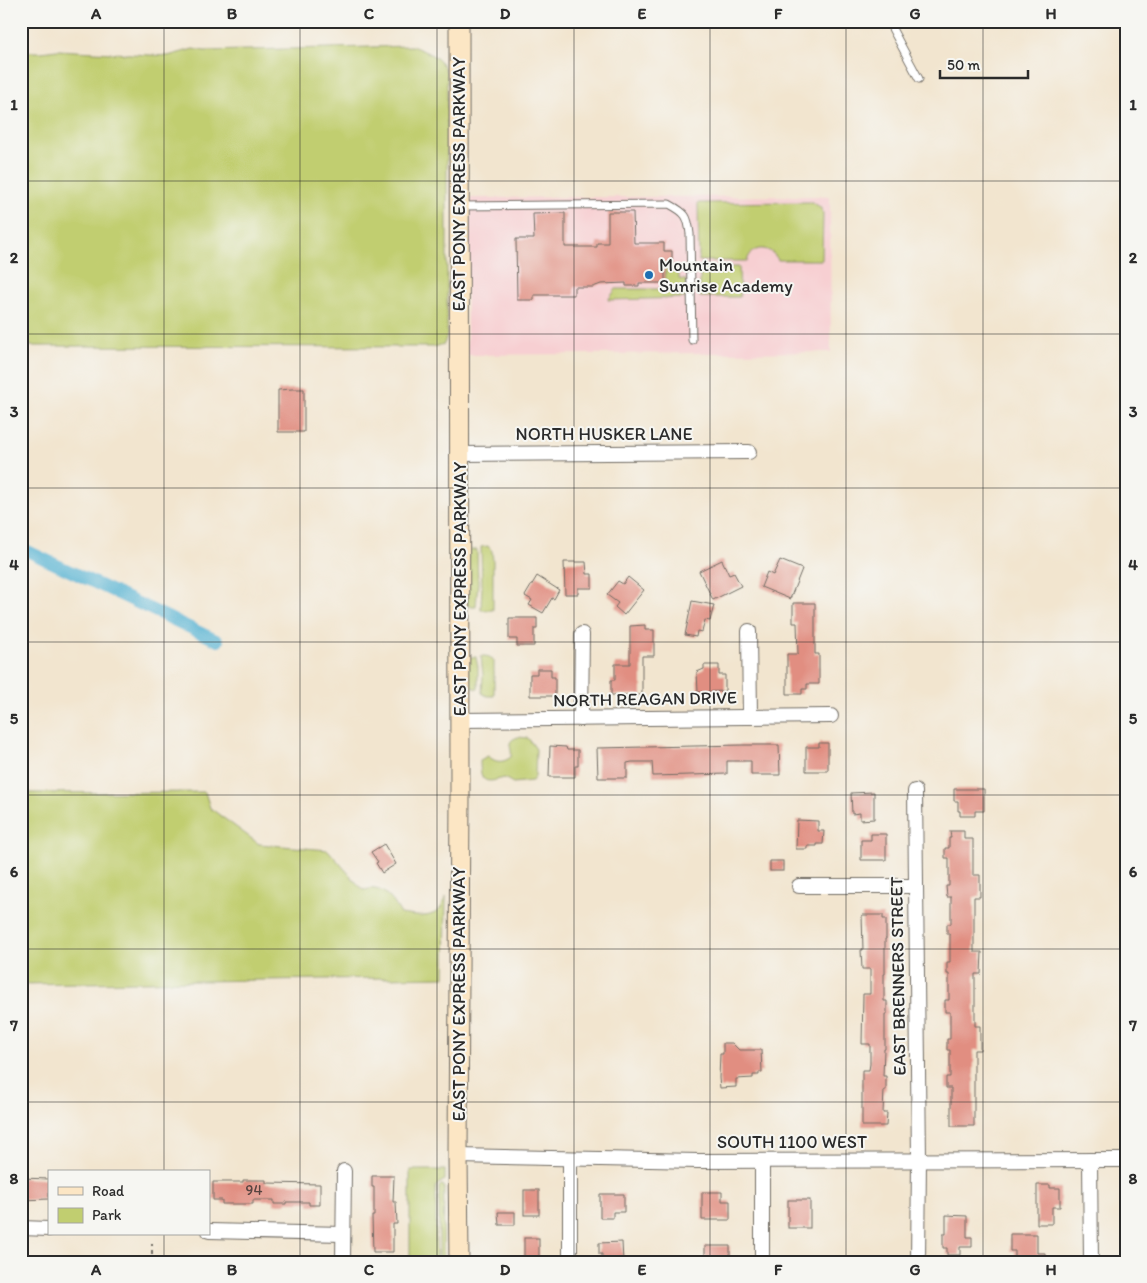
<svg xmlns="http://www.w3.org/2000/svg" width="1147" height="1283" font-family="Itim,sans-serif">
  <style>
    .built { fill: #f7cfd2 }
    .green { fill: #c1ce70; stroke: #767c4e }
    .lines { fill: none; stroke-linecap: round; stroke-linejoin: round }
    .canal { stroke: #52b1d1; stroke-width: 12 }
    .building { fill: #e18e81 }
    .lane-casing { stroke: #716c64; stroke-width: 9 }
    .street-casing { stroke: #716c64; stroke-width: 16 }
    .secondary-casing { stroke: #716c64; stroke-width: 21 }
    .path { stroke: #716c64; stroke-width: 2; stroke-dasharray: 4 4; stroke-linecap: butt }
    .lane { stroke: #fff; stroke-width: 7 }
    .street { stroke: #fff; stroke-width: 14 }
    .secondary { stroke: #fce6c4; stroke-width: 19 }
    .grid { fill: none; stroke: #2b2b2b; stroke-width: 1; stroke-opacity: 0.55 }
    .poi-dot { fill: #1f6fb2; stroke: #f6f6f2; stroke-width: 2 }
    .labels { text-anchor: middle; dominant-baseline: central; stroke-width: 4; stroke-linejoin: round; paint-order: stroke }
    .number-label { font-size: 15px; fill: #584440 }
    .street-label { font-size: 18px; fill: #2b2b2b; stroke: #f6f6f2 }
    .poi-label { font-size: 18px; fill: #2b2b2b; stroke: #f6f6f2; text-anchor: start }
    .neatline { fill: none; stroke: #2b2b2b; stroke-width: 2 }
    .grid-label { font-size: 16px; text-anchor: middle; font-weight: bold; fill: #2b2b2b }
  </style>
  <rect width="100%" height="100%" fill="#f6f6f2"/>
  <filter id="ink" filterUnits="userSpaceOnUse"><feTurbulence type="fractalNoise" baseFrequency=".02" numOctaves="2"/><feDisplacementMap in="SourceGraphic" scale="10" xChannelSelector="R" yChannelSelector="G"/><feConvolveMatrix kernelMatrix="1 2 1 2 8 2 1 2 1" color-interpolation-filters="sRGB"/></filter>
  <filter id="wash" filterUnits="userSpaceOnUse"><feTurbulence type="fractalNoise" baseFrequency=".0096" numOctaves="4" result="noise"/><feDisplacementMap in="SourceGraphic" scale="20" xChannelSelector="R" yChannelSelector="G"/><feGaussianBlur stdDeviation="1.12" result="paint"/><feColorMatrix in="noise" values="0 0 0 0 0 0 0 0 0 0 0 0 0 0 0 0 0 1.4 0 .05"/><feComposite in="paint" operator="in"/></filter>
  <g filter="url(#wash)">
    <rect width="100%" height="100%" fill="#f2e5cf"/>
    <path class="built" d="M830,196L831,352L467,355L466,198Z"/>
    <g class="green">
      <path d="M412,46C428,53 441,56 447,74V335L444,344L434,347L21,346V52H41L57,50L168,56L193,49L205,51Z"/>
      <path d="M812,202L820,207L823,213L822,260H778C771,246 752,244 747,261H699L698,203Z"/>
      <path d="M679,267V279L686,280V298L608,300L616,289H663L666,284L665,268Z"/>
      <path d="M700,267H739L740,297H700Z"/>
      <path d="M488,546L492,551L493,561V610H481L482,585L481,547Z"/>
      <path d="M468,550H477L478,583L476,606H467Z"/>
      <path d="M481,656C487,656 490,656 494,661V696H487L482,693L483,675Z"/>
      <path d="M467,657H476L478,667V689L468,686Z"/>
      <path d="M518,737L528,738L536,749L535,777L532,781L513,783L504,778C484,784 480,782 480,760L488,756C496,763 503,763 511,757C513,747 504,742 518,737Z"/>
      <path d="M205,792L210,808L259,844L328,850L363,890C366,890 371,888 375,889C388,891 395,904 401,914C413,916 428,919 438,911C442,908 444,900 446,896L445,977L21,984V793Z"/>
      <path d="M410,1170H445V1180L438,1184L436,1187V1262H410Z"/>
      <path d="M441,1185H443L444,1186L443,1262H439V1187Z"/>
    </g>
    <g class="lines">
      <path class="canal" d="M21,548L218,641"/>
    </g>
    <g id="blocks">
      <g class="building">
        <path d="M608,212H633L634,243H664V251H672V268H665V283H639V286H626V283L601,284L593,287H574V295H534V300H517L516,239H534L533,214L565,213V247H597V243H608Z"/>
        <path d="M292,389H304V432H278V390Z"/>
        <path d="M722,560L729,575L734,573L741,586L713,600L699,571Z"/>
        <path d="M780,560L802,569L790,599L761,587L767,572L773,575Z"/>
        <path d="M564,562H586L587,574H592V588H578V594H565Z"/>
        <path d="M537,576L559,590L554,599L552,598L543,613L529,605L532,600L525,596Z"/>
        <path d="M628,577L644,590L624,615L615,607L618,603L607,595L618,581L623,584Z"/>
        <path d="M692,601L714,605L710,621L705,620L702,632L697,631L696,637L685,635Z"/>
        <path d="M793,603H815V654H819V684H807V689H802V694H787V654H798L797,623H793Z"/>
        <path d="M509,618H537V629H534V646H517V639H509Z"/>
        <path d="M645,625V630H654V656H642V695H611V680H615V664H630V626Z"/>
        <path d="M704,665H719V675H725V691L698,692L697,672L704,669Z"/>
        <path d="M537,669H551V677H555V696H530V674H537Z"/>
        <path d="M819,743H828V771H806V747H819Z"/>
        <path d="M743,745H779L780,775H751V761H727V774L653,776L652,762H632L627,763V778H598L597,748Z"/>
        <path d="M550,746L566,747L567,750H578V766H575V777H549Z"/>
        <path d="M954,789H984V811H975V816H960V811H958V801H954Z"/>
        <path d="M874,792V819L860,820V813L852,814L851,793Z"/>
        <path d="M797,820L818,821V831H824L823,844H817V846H807V849H796Z"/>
        <path d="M950,831H964V839H973V875H980V897H974V952H982L981,974H975V1026H980V1050H974V1126H951V1088H946V1077H950V1050H947V1039H950V1012H945V1000H949V974H947V962H950V934H947V924H951V897H947L946,886H949V858H945V848H949V838H951Z"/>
        <path d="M871,834H886V860H861V840H871Z"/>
        <path d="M384,844L396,864L382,873L376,863L378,862L371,852Z"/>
        <rect x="770" y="861" width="13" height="10"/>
        <path d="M862,915H883V919H886V939H885V974H884V1001H887V1014H885V1049H884L883,1076H886V1090H884L883,1113H887L886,1126H862V1070H869L870,1064V1044H862L863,994H870V969H862L861,950H863Z"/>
        <path d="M723,1043H732L739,1050H761L762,1072H759V1075H753V1078L736,1079V1087L720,1088L719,1078L720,1054H723Z"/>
        <path d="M372,1176H394L393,1202H396L397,1224H393V1252H373L372,1216H374V1187H372Z"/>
        <path d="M21,1178L49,1179V1199L21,1200Z"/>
        <path d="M243,1180H266V1183L320,1184V1205H309V1202H286V1204H274V1200H253V1204H222V1200H213V1182H243Z"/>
        <path d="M1037,1185H1050V1188H1060V1207H1052V1224H1037Z"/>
        <rect x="524" y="1190" width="15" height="25"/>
        <path d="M702,1192H722V1201H730V1220H702Z"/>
        <path d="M600,1194H624V1212H613V1218H600Z"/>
        <rect x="788" y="1200" width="22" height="28"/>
        <path d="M498,1212H515V1225H499Z"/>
        <path d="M946,1215L967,1216V1237H972V1247H960V1255H947V1248H943V1234H946Z"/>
        <path d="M1010,1234H1037V1253H1045V1262H1015V1251H1010Z"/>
        <rect x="524" y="1238" width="15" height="24"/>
        <path d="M622,1242L623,1262H602V1254H599V1243Z"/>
        <path d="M705,1246H730V1261L705,1262Z"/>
      </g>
    </g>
  </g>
  <g filter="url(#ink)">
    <use href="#blocks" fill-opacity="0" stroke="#716c64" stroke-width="1"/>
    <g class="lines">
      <g class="lane-casing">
        <g id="lane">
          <path d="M888,21L919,79"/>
          <path d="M460,206L669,204C686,213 688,216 690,234L692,340"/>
        </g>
      </g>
      <g class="street-casing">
        <g id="street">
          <path d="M460,454L749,452"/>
          <path d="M749,631L750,717"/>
          <path d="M581,719L582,634"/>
          <path d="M459,720L831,716"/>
          <path d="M915,791L919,1160L918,1262"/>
          <path d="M799,886H916"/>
          <path d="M458,1156L698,1161L1126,1160"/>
          <path d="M1090,1160L1091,1262"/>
          <path d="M762,1161V1262"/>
          <path d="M21,1228L49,1229"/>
          <path d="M209,1231L343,1234"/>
          <path d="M343,1262L344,1171"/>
          <path d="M570,1262V1159"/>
        </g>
      </g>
      <g class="secondary-casing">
        <path id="secondary" d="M459,1262L458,1156L460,794L459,21"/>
      </g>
      <path class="path" d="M152,1262V1244"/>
      <use href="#lane" class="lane"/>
      <use href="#street" class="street"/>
      <use href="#secondary" class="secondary"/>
    </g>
  </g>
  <path class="grid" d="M164,21V1172M300,21V1262M437,21V1262M574,21V1262M710,21V1262M846,21V1262M983,21V1262M21,181H1126M21,334H1126M21,488H1126M21,642H1126M21,795H1126M21,949H1126M21,1102H1126M164,1234V1262"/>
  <circle class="poi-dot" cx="649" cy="275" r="5"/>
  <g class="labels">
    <g class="number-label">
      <text x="254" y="1190">94</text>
    </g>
    <g class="street-label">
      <text transform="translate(459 184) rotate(-90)">EAST PONY EXPRESS PARKWAY</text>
      <text x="604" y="434">NORTH HUSKER LANE</text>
      <text transform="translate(460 589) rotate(-90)">EAST PONY EXPRESS PARKWAY</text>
      <text transform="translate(645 699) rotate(-1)">NORTH REAGAN DRIVE</text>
      <text transform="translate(898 976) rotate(-91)">EAST BRENNERS STREET</text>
      <text transform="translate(459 994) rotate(-90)">EAST PONY EXPRESS PARKWAY</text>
      <text x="792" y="1142">SOUTH 1100 WEST</text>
    </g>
    <g class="poi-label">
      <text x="659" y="265">Mountain<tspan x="659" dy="21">Sunrise Academy</tspan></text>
    </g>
  </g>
  <rect width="1147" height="1283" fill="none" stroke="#f6f6f2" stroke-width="55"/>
  <rect x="48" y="1170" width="162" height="65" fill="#f6f6f2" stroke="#a5a5a2"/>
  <rect x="58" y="1187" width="25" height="8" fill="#fce6c4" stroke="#a5a5a2"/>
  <text x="92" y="1196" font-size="15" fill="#2b2b2b">Road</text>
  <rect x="58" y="1208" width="25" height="15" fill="#c1ce70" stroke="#a5a5a2"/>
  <text x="92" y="1220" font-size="15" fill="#2b2b2b">Park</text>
  <path d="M940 70v8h88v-8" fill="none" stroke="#2b2b2b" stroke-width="2.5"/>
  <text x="947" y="70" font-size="15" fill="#2b2b2b" stroke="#f6f6f2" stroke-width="4" paint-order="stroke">50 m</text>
  <rect x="28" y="28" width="1092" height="1228" class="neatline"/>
  <g class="grid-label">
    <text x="96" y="19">A</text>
    <text x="232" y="19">B</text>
    <text x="369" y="19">C</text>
    <text x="505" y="19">D</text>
    <text x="642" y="19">E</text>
    <text x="778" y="19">F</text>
    <text x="915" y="19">G</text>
    <text x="1051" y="19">H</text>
    <text x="14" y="110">1</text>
    <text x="1133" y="110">1</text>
    <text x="14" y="263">2</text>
    <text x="1133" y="263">2</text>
    <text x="14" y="417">3</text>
    <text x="1133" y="417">3</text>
    <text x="14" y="570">4</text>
    <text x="1133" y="570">4</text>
    <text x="14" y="724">5</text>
    <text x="1133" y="724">5</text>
    <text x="14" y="877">6</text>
    <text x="1133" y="877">6</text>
    <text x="14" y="1031">7</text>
    <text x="1133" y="1031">7</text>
    <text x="14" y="1184">8</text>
    <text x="1133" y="1184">8</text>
    <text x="96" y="1275">A</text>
    <text x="232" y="1275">B</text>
    <text x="369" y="1275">C</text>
    <text x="505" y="1275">D</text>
    <text x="642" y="1275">E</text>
    <text x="778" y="1275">F</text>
    <text x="915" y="1275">G</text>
    <text x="1051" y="1275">H</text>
  </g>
</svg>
